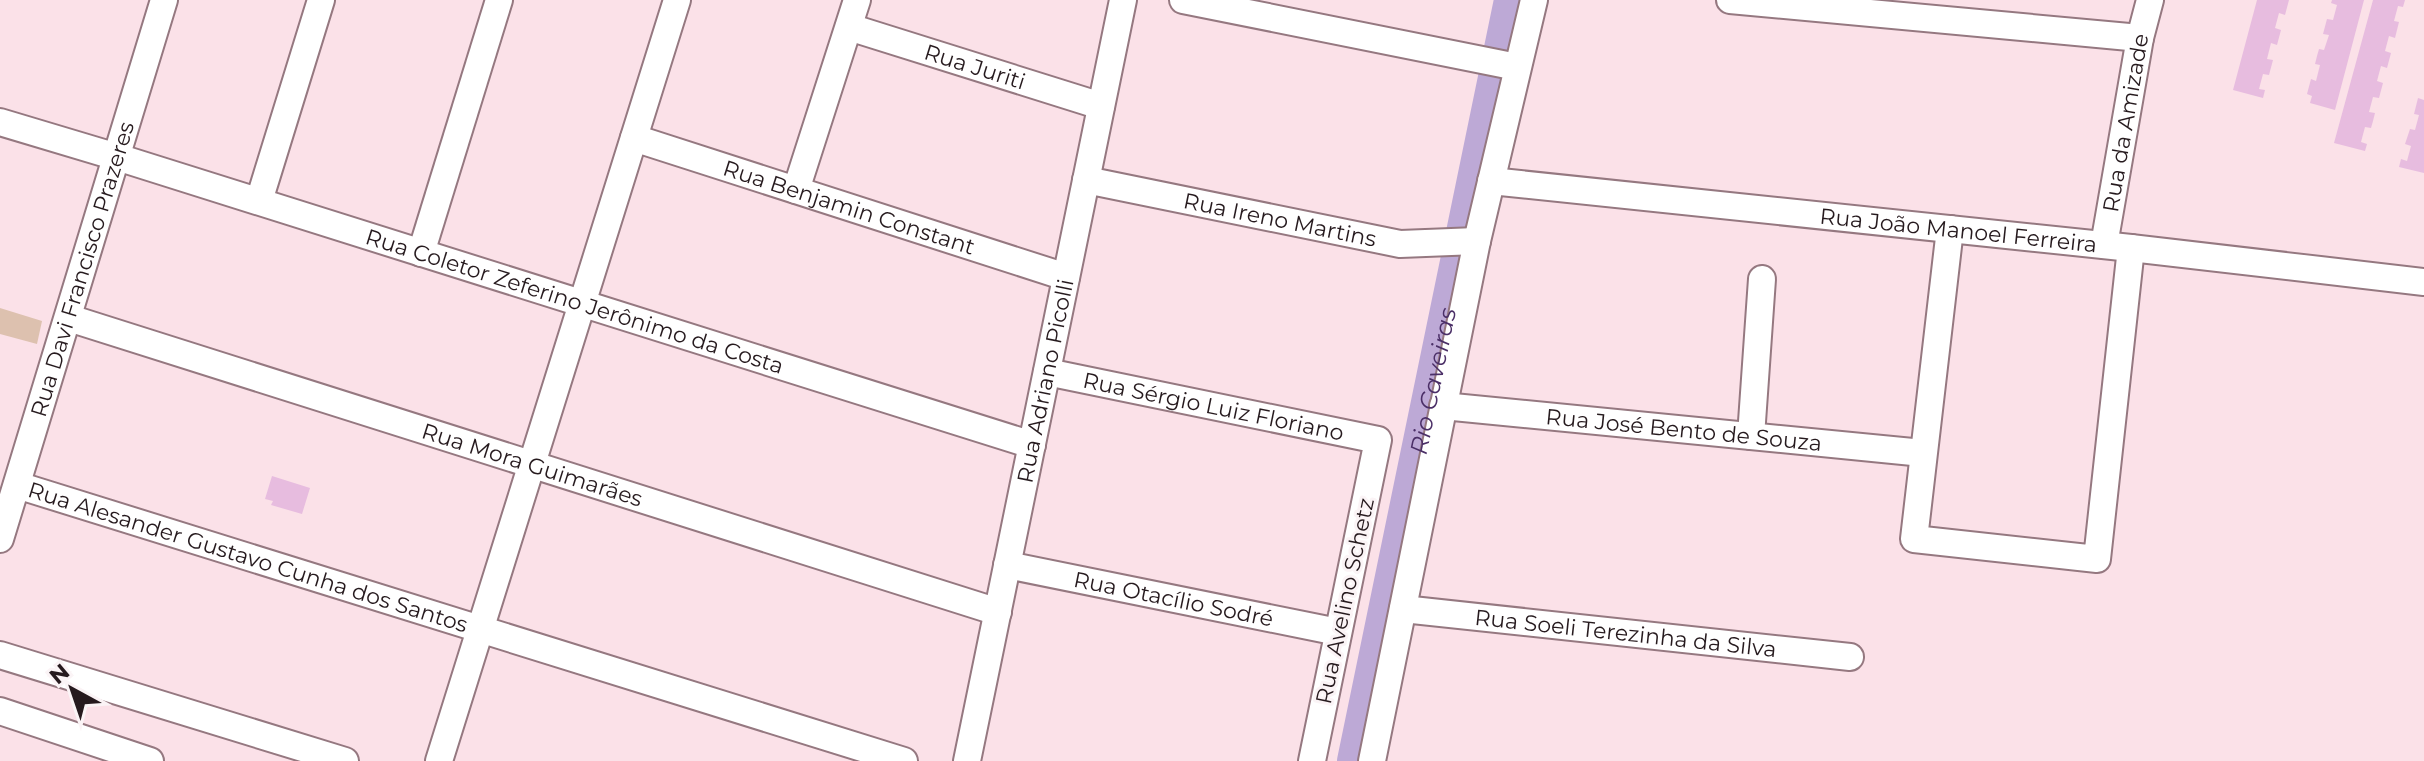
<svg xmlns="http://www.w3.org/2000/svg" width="2424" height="761" font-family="Montserrat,sans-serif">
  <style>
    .green { fill: #ddc1af }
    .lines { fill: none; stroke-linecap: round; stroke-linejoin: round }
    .river { stroke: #bda9d6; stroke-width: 34 }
    .building { fill: #e7bcdf }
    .minor-casing { stroke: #957880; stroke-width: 30 }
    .minor { stroke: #fff; stroke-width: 26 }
    .labels { text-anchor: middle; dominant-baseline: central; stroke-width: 6; stroke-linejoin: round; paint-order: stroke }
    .street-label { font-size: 22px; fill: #261a1e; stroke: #fbf4f6 }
    .water-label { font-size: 24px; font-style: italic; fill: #4b2f67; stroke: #fbf4f6 }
  </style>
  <rect width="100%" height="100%" fill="#fbe1e8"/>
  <path class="green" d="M0,308L42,321L37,344L0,334Z"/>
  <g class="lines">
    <path class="river" id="s1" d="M1354,761L1511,0"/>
  </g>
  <g class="building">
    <path d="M2257,0H2289L2285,15L2279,13L2275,28L2281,30L2277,45L2271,43L2267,59L2273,60L2269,75L2263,74L2259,89L2265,90L2263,98L2233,90Z"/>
    <path d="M2332,0H2364L2335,110L2310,103L2312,96L2307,94L2311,79L2316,81L2320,65L2315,64L2317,56L2319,49L2324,50L2329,35L2323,34L2327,19L2333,20L2337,5L2331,3Z"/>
    <path d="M2373,0H2405L2403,7L2398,6L2394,21L2399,22L2395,38L2389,36L2385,51L2391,53L2387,68L2381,66L2377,81L2383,83L2379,98L2373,97L2369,112L2375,113L2373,121L2371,128L2365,127L2361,142L2367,144L2365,151L2334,143Z"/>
    <path d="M2418,98L2424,100V173L2399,167L2401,159L2407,161L2411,146L2405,144L2410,129L2415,130L2419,115L2414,114Z"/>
    <path d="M272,476L310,488L302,514L271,505L273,501L265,499Z"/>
  </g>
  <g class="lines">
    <g class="minor-casing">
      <g id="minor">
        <path d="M1183,0L1517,67"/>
        <path d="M1730,0L2140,38"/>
        <path id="s2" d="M849,27L1101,106"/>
        <path id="s3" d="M0,122L117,157L1032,445"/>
        <path id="s4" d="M634,138L1066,277"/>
        <path id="s5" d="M1086,180L1400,244L1477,241"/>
        <path id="s6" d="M1491,181L2131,248L2424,282"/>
        <path d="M796,190L857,0"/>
        <path d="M259,201L321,0"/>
        <path d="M1950,229L1914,539L2097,559L2131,248"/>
        <path id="s7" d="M2104,245L2140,38L2150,0"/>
        <path d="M421,253L499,0"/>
        <path id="s8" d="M69,318L998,612"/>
        <path id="s9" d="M1047,372L1378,440L1312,761"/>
        <path id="s10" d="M1443,406L1923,453"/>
        <path d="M1751,436L1762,279"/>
        <path id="s11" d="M17,485L904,761"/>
        <path id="s12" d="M0,539L164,0"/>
        <path id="s13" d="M1007,565L1338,632"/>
        <path id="s14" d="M1403,609L1850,657"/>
        <path d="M0,655L345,761"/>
        <path d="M0,711L150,761"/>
        <path d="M439,761L677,0"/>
        <path id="s15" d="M967,761L1123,0"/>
        <path d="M1372,761L1477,241L1534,0"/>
      </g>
    </g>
    <use href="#minor" class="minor"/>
  </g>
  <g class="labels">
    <g class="street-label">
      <text stroke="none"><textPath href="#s2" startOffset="132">Rua Juriti</textPath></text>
      <text stroke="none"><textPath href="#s7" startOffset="124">Rua da Amizade</textPath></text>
      <text stroke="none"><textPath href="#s4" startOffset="226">Rua Benjamin Constant</textPath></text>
      <text stroke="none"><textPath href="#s5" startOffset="198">Rua Ireno Martins</textPath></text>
      <text stroke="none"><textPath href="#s6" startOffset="470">Rua João Manoel Ferreira</textPath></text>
      <text stroke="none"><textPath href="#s12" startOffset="282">Rua Davi Francisco Prazeres</textPath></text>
      <text stroke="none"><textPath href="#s3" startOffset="602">Rua Coletor Zeferino Jerônimo da Costa</textPath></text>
      <text stroke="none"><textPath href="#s15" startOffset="388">Rua Adriano Picolli</textPath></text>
      <text stroke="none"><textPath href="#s9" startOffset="170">Rua Sérgio Luiz Floriano</textPath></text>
      <text stroke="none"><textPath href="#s10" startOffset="242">Rua José Bento de Souza</textPath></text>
      <text stroke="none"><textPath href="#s8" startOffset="486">Rua Mora Guimarães</textPath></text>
      <text stroke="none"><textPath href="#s11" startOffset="242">Rua Alesander Gustavo Cunha dos Santos</textPath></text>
      <text stroke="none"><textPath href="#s13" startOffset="170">Rua Otacílio Sodré</textPath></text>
      <text transform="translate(1345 601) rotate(-78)">Rua Avelino Schetz</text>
      <text stroke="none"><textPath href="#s14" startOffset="224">Rua Soeli Terezinha da Silva</textPath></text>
    </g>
    <g class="water-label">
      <text stroke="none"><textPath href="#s1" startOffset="388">Rio Caveiras</textPath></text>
    </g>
  </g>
  <g transform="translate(72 689) rotate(320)" stroke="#fbf4f6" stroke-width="6" paint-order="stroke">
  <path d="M0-6L14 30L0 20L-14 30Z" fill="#261a1e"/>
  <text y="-12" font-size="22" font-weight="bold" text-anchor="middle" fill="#261a1e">N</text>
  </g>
</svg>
